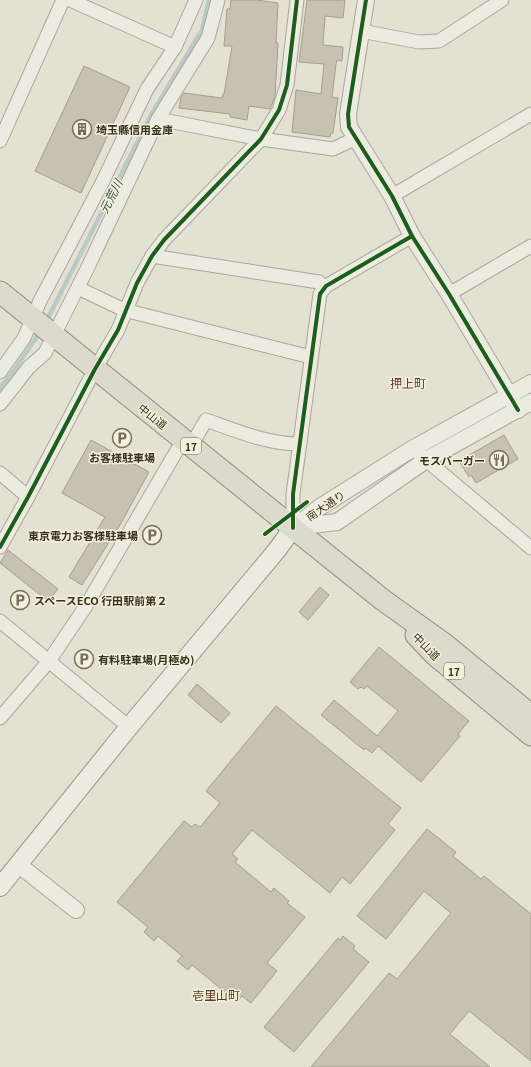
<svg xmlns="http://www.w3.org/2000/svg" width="531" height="1067" font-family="Georgia,'Noto Sans JP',serif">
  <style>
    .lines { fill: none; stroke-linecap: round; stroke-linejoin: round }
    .stream { stroke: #bbcac3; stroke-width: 4.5 }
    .building { fill: #c7c1b3; stroke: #a49e91 }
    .minor-casing { stroke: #a9a69a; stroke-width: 15 }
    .tertiary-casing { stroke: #a9a69a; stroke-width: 18 }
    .secondary-casing { stroke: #99958a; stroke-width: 20 }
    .trunk-casing { stroke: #8f8b81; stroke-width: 23 }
    .minor { stroke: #ecebe2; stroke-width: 13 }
    .tertiary { stroke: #ecebe2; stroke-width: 16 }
    .secondary { stroke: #ecebe2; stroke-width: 18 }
    .trunk { stroke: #dcdacc; stroke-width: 21 }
    .cycleway-casing { stroke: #f3f0d9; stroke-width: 6 }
    .cycleway { stroke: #1b5e20; stroke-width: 4 }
    .labels { text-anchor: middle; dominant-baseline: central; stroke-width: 3; stroke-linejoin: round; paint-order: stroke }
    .shield { fill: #f3f0d9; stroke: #706a59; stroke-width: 1 }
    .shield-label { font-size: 10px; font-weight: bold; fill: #383022 }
    .poi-label { font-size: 11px; font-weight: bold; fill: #383022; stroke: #f3f0d9; text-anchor: start }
    .street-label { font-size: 11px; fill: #383022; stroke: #f3f0d9 }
    .water-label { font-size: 12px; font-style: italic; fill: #335357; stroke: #f3f0d9 }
    .neighbourhood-label { font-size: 12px; fill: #613b25; stroke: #f3f0d9 }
  </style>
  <rect width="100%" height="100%" fill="#e3e1d2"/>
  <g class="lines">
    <g class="stream">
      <path d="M46,322L151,115L202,30L209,0"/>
      <path d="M0,388L15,369L40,332"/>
    </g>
  </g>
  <g class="building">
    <path d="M231,0H257L278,3L276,43H278L275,97L270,109L249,106L247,120L230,117V114L179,108L181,97L184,93L222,98L223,94H224L232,46H224L227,9H230Z"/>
    <path d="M307,0H345L343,18L325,16L323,45L343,47L342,61L337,60L336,64L332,97L338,98L333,133H331L330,137L292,132L296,90L321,94L324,64L299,62Z"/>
    <path d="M84,66L130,87L81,193L35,171Z"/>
    <path d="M504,435L518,459L476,483L471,475L469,477L459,461Z"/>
    <path d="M91,440L149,472L120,525L82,585L69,577L105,517L62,493Z"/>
    <path d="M8,550L58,589L48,601L0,563Z"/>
    <path d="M320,587L329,595L308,620L299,612Z"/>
    <path d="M379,647L469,721L458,734L460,736L421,782L378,746L372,753L365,748L364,750L321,715L334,700L377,736L398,711L367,686L364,689L361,687L358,689L350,682Z"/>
    <path d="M197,684L230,713L221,723L188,695Z"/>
    <path d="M276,706L401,808L388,824L395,830L350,884L342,877L330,893L252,830L232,854L238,859L235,862L271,892L274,888L289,901L287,903L305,917L267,963L277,971L251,1003L242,996L237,1002L192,965L188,970L177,961L182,956L158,936L154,941L144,932L148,927L117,902L184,821L192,827L195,824L200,827L220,803L206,791Z"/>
    <path d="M427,829L456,852L453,856L481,879L484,876L531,914V1061L469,1011L450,1034L490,1067H311L389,973L397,979L451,913L424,891L386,939L357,916Z"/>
    <path d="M343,936L355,946L353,949L369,962L294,1052L264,1027L338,938L340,940Z"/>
  </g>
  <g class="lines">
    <g class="minor-casing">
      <g id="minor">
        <path d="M70,0L175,47"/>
        <path d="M361,31L419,42L439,41L502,0"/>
        <path d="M158,119L208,38L218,0"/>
        <path d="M0,141L63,0"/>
        <path d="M392,196L531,114"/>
        <path d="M152,256L319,282L324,287"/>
        <path d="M78,288L124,310L311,357"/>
        <path d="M449,294L531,246"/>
        <path d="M0,372L24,338L40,301L102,183L147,89L175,47L196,0"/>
        <path d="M0,404L29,367L45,353L87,269L158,119L261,139L333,149L356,138"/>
        <path d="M191,446L206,420C237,431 267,444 300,444"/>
        <path d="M419,454L531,548"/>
        <path d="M0,473L28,497"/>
        <path d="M293,528V494L320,294L326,286L412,236"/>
        <path d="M0,547L28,497L95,369L118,330L137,283L152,256L164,240L261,139L279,110L287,85L297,0"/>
        <path d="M0,621L129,727"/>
        <path d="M0,718L49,661L86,606L183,440"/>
      </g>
    </g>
    <g class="tertiary-casing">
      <g id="tertiary">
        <path d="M366,0L348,114L349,127L392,196L412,236L449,294L518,410"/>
        <path d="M295,527L337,522L426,460L531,402"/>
        <path d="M293,528L320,507L412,449L531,383"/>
        <path d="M19,865L76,910"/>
      </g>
    </g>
    <g class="secondary-casing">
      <path id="secondary" d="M0,887L129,727L277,550L293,528"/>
    </g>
    <g class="trunk-casing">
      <g id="trunk">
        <path d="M0,292L338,564L383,600L443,643L531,715"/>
        <path d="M416,635L435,655L531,735"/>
      </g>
    </g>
    <use href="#minor" class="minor"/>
    <use href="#tertiary" class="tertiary"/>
    <use href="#secondary" class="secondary"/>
    <use href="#trunk" class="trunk"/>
    <g class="cycleway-casing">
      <g id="cycleway">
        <path d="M366,0L348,114L349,127L392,196L412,236L449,294L518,410"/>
        <path d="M293,528V494L320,294L326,286L412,236"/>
        <path d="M265,534L307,502"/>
        <path d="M0,547L28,497L95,369L118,330L137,283L152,256L164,240L261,139L279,110L287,85L297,0"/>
      </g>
    </g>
    <use href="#cycleway" class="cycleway"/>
  </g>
  <defs>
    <g id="building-ring" transform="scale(1)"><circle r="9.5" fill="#f3f0d9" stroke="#746e60" stroke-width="1.5"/><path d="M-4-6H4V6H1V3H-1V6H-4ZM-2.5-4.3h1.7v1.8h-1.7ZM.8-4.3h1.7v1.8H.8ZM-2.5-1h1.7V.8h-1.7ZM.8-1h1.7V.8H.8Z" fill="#746e60"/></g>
    <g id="parking-ring" transform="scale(1)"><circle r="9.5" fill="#f3f0d9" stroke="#746e60" stroke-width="1.5"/><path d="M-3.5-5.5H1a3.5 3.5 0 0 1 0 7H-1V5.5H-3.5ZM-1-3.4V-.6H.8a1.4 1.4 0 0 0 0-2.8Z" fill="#746e60"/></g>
    <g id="restaurant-ring" transform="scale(1)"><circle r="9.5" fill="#f3f0d9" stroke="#746e60" stroke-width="1.5"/><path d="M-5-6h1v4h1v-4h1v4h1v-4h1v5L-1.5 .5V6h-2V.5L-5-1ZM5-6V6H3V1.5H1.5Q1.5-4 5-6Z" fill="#746e60"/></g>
  </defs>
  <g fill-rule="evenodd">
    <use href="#building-ring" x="82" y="129"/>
    <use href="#parking-ring" x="122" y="438"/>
    <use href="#restaurant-ring" x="499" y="460"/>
    <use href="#parking-ring" x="152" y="535"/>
    <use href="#parking-ring" x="20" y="600"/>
    <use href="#parking-ring" x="84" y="659"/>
  </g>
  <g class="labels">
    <g class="shield">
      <rect x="181" y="438" width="20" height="16" rx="3"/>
      <rect x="444" y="663" width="20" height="16" rx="3"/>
    </g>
    <g class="shield-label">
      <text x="191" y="446">17</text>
      <text x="454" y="671">17</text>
    </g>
    <g class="poi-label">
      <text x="96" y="129">埼玉縣信用金庫</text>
      <text x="122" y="457" text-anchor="middle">お客様駐車場</text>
      <text x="485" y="460" text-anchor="end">モスバーガー</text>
      <text x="138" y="535" text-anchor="end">東京電力お客様駐車場</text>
      <text x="34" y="600">スペースECO 行田駅前第２</text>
      <text x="98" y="659">有料駐車場(月極め)</text>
    </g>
    <g class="street-label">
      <text transform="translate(153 416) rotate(39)">中山道</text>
      <text transform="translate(325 505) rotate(-34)">南大通り</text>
      <text transform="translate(427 646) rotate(45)">中山道</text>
    </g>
    <g class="water-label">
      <text transform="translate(110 196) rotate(-63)">元荒川</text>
    </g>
    <g class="neighbourhood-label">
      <text x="408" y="382">押上町</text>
      <text x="216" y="994">壱里山町</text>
    </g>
  </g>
</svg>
